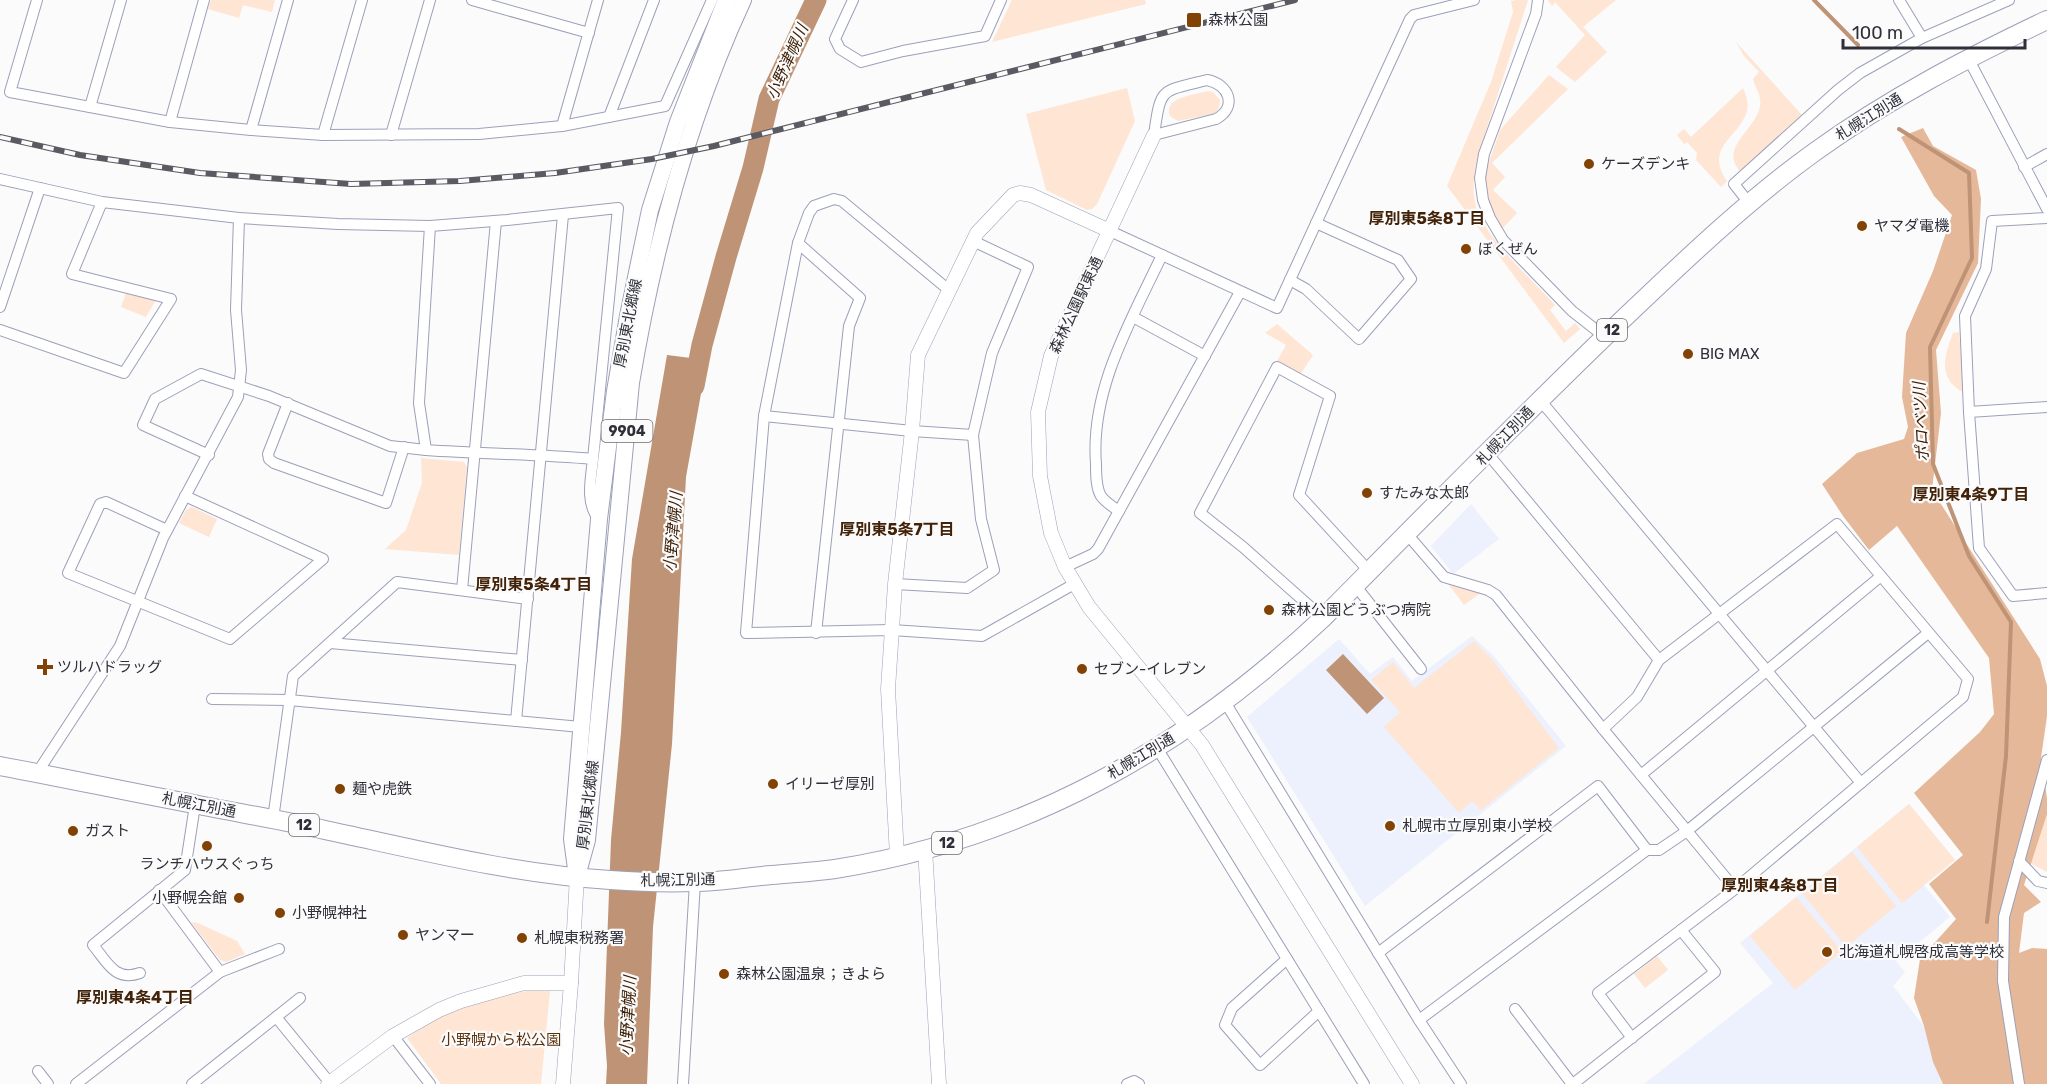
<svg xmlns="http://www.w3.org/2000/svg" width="2047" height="1084" font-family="Rubik,'Noto Sans JP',sans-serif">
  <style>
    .built { fill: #edf0fd }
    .green { fill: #ffe5d3 }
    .forest { fill: #e5b899 }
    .water { fill: #bf9375 }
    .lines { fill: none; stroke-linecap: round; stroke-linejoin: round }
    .stream { stroke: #bf9375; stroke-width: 4 }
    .river { stroke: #bf9375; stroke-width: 21 }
    .minor-casing { stroke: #9ca0b9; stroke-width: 12 }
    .tertiary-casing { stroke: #9ca0b9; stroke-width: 15 }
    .primary-casing { stroke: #9ca0b9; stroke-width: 18 }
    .trunk-casing { stroke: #9ca0b9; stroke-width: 20 }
    .minor { stroke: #fff; stroke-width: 10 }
    .tertiary { stroke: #fff; stroke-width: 14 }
    .primary { stroke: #fff; stroke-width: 16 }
    .trunk { stroke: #fff; stroke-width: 18 }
    .rail-casing { stroke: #595a62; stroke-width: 6 }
    .rail { stroke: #fbfbfb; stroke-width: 4; stroke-dasharray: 11; stroke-linecap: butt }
    .poi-dot { fill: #814203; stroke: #fbfbfb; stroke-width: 2 }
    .labels { text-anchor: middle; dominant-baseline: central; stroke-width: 4.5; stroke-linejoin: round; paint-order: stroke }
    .shield { fill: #fbfbfb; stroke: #6c6c73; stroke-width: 1.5 }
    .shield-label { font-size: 14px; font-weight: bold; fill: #2e2f39 }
    .poi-label { font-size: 15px; fill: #2e2f39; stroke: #fbfbfb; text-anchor: start }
    .street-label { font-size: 15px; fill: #2e2f39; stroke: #fbfbfb }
    .park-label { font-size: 15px; fill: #5c320d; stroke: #fbfbfb }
    .water-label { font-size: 16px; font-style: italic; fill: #3f2108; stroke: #fbfbfb }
    .neighbourhood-label { font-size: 16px; font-weight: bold; fill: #422309; stroke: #fbfbfb }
  </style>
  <rect width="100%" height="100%" fill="#fbfbfb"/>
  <g class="built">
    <path d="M1471,504L1499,539L1453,574L1431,546Z"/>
    <path d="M1472,636L1493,655L1566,746L1365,906L1247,717L1339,639L1370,674L1393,657L1412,681Z"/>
    <path d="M1909,804L1955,860L1924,885L1950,917L1896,961L1905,972L1893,986L1968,1084H1644L1773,983L1740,943Z"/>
  </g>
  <g class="green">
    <path d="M211,0H275L272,12L243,5L239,18L208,9Z"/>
    <path d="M1012,0H1145L1146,4L992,42Z"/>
    <path d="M1516,0H1528L1477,159C1473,177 1471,196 1479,214C1492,245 1532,279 1555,305L1550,310L1566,331L1575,323L1580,329L1564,343L1447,186L1491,82L1513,12L1511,1Z"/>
    <path d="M1548,0H1616L1583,27L1607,52L1575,82L1556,67L1585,35L1555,2L1552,6Z"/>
    <path d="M1736,42L1803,116L1741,172C1717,148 1757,129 1760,106C1762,95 1755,88 1753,79L1759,72L1744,56Z"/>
    <path d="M1549,75L1568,89L1492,163L1505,177L1493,190L1517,213L1502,229L1495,217L1485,192V175L1490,159L1500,130Z"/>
    <path d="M1127,88L1135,121L1097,204L1092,209L1087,210L1046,190L1026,114Z"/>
    <path d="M1743,88C1746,95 1749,103 1747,111C1739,138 1704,146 1727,181L1721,187L1696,160L1697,153L1687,142L1684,144L1677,135L1684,129L1691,137Z"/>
    <path d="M1208,91L1213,92L1220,100C1220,106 1219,110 1213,114L1178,121L1170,116C1163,97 1194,95 1208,91Z"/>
    <path d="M127,290L157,298L146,317L121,307Z"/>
    <path d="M1277,324L1313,355L1300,375L1277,361L1286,345L1265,333Z"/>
    <path d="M1959,332L1964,393C1937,378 1944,357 1953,333Z"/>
    <path d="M421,458L464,462L467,467L459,555L385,549L406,530L422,483Z"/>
    <path d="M192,507L217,519L209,537L179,523L186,510Z"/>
    <path d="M1449,585L1482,592L1464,605Z"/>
    <path d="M1474,641L1491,658L1559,748L1481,810L1472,801L1459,813L1384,727L1400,712L1371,680L1393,662L1414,688Z"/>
    <path d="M2047,802V872L2026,861Z"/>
    <path d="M1909,804L1955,860L1902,903L1857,847Z"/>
    <path d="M1852,852L1896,906L1846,947L1802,893Z"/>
    <path d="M1796,897L1842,951L1795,990L1750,936Z"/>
    <path d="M191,922L198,923L237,941L245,954L226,962L220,960Z"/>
    <path d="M1657,956L1668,970L1645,988L1634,974Z"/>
    <path d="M527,991H550L541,1084H441L407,1038L444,1013L483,999Z"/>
  </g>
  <path class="forest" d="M1923,128L1933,146L1976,170L1981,199L1978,263L1936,350L1941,413L1932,490L2040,659L2047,686V716L2041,758L2047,798V814L2024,885L2041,902L2024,913L2019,953L2032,948L2047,949V1084H1943L1933,1062L1924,1026L1914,998L1920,959L1956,919L1929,884L1963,855L1914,793L1980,732L1994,714L1989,658L1897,526L1869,550L1843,516L1822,484L1857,453L1904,439L1908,427L1902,397L1906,333L1933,271L1952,215L1934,196L1901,137Z"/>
  <g class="water">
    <path d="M667,355L707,360L686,477L672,744L653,927L647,1084H606L607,1066L604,1024L611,840L621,732L632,559Z"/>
    <path d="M1343,654L1384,698L1367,714L1326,670Z"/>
  </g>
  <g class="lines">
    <g class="stream">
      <path d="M1814,0L1858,45"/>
      <path d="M1899,129L1969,173L1972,258L1930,347L1933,464L1969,556L2011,622L2006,756L1987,922"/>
    </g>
    <path class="river" d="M694,386L702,345L726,257L753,168L769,99L816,0"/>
    <g class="minor-casing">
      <g id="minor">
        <path d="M37,0L10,92L170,122L251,130L323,135L479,134L562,126L665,106L712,0"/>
        <path d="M472,0L589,33"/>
        <path d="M853,0L835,39L840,49L861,62L903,51L985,36L1001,0"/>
        <path d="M1538,0L1536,14L1484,154L1480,178L1483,200L1490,218L1503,240L1572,311L1605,337"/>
        <path d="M1899,0L1922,38"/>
        <path d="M1968,58L2047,209"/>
        <path d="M1207,80C1229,84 1238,107 1216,119L1154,135C1161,86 1160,92 1207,80Z"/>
        <path d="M90,107L121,0"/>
        <path d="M609,117L654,0"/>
        <path d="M170,122L204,0"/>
        <path d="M562,126L598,0"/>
        <path d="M251,130L288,0"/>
        <path d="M323,135L362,0"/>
        <path d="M391,135L430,0"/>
        <path d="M2024,167L2047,154"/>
        <path d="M0,179L102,202L239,218L338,224L430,226L507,220L618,208L593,459"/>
        <path d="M1749,203L1734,184L1838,90L1860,73L1922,38L2009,0"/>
        <path d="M2047,218L1992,221L1986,269L1965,316L1969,412L1979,548L2013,596L2047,593"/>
        <path d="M430,226L419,403L426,450C482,454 537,454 593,459C591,478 585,504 599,519"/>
        <path d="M1110,231L1277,308L1410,19L1414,15L1474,0"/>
        <path d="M798,243L860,298L849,326L816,633"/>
        <path d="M1290,280L1306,289L1359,339L1411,279L1398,260L1316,223"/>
        <path d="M950,291L842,201L834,199L814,206L809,213L798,243L764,416L746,633L892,630L982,636L1076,583"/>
        <path d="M0,307L40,188"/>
        <path d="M1133,317L1205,356"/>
        <path d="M0,330L124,373L171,299L72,274L102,202"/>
        <path d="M1540,400L1861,783"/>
        <path d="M288,403L268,454L269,459L274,463L386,503L404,447"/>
        <path d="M1969,412L2047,407"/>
        <path d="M764,416L912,431L973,435"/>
        <path d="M1488,454L1659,660"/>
        <path d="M209,455L143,425L155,399L201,374L269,396L390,446L426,450"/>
        <path d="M1119,511C1113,507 1105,502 1101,496C1096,488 1096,474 1096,464C1090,389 1131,321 1162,255"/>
        <path d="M167,530L106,502L100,504L68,573L230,639L323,559L185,496"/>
        <path d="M1407,534L1444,577L1488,590L1496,595L1603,729L1735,889"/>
        <path d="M1065,567L1093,554L1098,549L1240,292"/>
        <path d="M895,584L967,588L994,570L981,519L973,435L992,353L1028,267L973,241"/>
        <path d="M1355,585L1421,669"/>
        <path d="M462,590L496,221"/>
        <path d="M1323,618L1243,547L1200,513L1277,367L1330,396L1299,495L1369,571"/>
        <path d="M330,643L522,660"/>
        <path d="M212,699L289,700L581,727"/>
        <path d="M1225,702L1419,1020L1461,1084"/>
        <path d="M516,721L563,215"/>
        <path d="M1603,729L1637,697L1659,660L1837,524L1968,679L1963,697L1735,889L1598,993L1632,1038"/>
        <path d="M1157,748L1364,1084"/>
        <path d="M37,773L120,646L163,538L238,397L241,370L236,310L239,218"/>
        <path d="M1641,775L1881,576"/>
        <path d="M273,819L293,676L397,582L528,599"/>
        <path d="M2019,861L2038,881L2047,883"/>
        <path d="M159,890L220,972"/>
        <path d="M1378,953L1598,786L1647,850H1659L1687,831L1928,633"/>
        <path d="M1287,959L1232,1008L1225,1025L1260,1065L1319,1011"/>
        <path d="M140,973C115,982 107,962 93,945L185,870L195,805"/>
        <path d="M1515,1009L1572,1084"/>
        <path d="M276,1017L330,1083"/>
        <path d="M1419,1020L1647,850"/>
        <path d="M393,1036L430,1084"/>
        <path d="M38,1071L48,1084"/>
        <path d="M76,1084L220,972L279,949"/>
        <path d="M192,1084L300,998"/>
        <path d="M683,1084L695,882"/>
        <path d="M1127,1084L1134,1081L1139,1084"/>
        <path d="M1573,1084L1715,972L1681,930"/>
        <path d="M2019,1084L2003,981L2004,917L2047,760"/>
      </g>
    </g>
    <g class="tertiary-casing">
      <g id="tertiary">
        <path d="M1154,135L1051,356L1038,412L1040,476L1051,533L1065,567L1089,607L1202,745L1412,1084"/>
        <path d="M925,849L939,1084"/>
        <path d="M897,856L888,689L895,584L912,431L918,355L977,233L1013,195L1020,193L1031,195L1110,231"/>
        <path d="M328,1084L393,1036L439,1010L461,1001L524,983H571"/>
        <path d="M563,1084L571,983L577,876"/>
      </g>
    </g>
    <g class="primary-casing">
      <g id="primary">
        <path d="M576,869L572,839L599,519L615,391L628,316L650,210L678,122L726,0"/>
        <path d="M577,876L587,840L631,383C653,251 687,121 743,0"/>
      </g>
    </g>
    <g class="trunk-casing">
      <path id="trunk" d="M0,766C65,778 129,792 194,804C238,813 282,820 325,830C419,850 513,874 610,880C638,882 667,883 694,882C720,882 746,877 772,875C793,873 814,872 835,869C1025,839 1184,749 1323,618C1421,519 1519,419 1619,323C1682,263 1745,202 1816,151C1888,99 1967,58 2047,20"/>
    </g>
    <use href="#minor" class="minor"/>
    <use href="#tertiary" class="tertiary"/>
    <use href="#primary" class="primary"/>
    <use href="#trunk" class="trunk"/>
    <g class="rail-casing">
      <path id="rail" d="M0,137L80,155L200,173L351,184L460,181L555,173L652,159L714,146L1295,0"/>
    </g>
    <use href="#rail" class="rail"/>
  </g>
  <g class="poi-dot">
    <rect x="1186" y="12" width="16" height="16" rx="3"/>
    <circle cx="1589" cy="164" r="6"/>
    <circle cx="1862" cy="226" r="6"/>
    <circle cx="1466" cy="249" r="6"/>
    <circle cx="1688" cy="354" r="6"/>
    <circle cx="1367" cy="493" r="6"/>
    <circle cx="1269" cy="610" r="6"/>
    <path d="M42 658h6v6h6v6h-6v6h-6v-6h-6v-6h6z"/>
    <circle cx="1082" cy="669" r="6"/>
    <circle cx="773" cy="784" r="6"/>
    <circle cx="340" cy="789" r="6"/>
    <circle cx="1390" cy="826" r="6"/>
    <circle cx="73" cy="831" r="6"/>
    <circle cx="207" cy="846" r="6"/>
    <circle cx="239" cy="898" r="6"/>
    <circle cx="280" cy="913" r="6"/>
    <circle cx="403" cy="935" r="6"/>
    <circle cx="522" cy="938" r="6"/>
    <circle cx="1827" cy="952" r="6"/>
    <circle cx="724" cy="974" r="6"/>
  </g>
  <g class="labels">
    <g class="shield">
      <rect x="1597" y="319" width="30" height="22" rx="4.5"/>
      <rect x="601.5" y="420" width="51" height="22" rx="4.5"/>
      <rect x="289" y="814" width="30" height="22" rx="4.5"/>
      <rect x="932" y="832" width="30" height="22" rx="4.5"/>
    </g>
    <g class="shield-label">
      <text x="1612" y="330">12</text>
      <text x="627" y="431">9904</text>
      <text x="304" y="825">12</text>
      <text x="947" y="843">12</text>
    </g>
    <g class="poi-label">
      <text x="1208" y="20">森林公園</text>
      <text x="1601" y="164">ケーズデンキ</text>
      <text x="1874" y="226">ヤマダ電機</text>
      <text x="1478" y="249">ぼくぜん</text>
      <text x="1700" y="354">BIG MAX</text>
      <text x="1379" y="493">すたみな太郎</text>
      <text x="1281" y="610">森林公園どうぶつ病院</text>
      <text x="57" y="667">ツルハドラッグ</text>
      <text x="1094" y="669">セブン-イレブン</text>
      <text x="785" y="784">イリーゼ厚別</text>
      <text x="352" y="789">麺や虎鉄</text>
      <text x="1402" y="826">札幌市立厚別東小学校</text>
      <text x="85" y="831">ガスト</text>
      <text x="207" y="864" text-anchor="middle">ランチハウスぐっち</text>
      <text x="227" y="898" text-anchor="end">小野幌会館</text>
      <text x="292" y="913">小野幌神社</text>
      <text x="415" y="935">ヤンマー</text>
      <text x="534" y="938">札幌東税務署</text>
      <text x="1839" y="952">北海道札幌啓成高等学校</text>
      <text x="736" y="974">森林公園温泉；きよら</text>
    </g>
    <g class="street-label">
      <text transform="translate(1869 117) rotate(-32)">札幌江別通</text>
      <text transform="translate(1076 305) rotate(-65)">森林公園駅東通</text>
      <text transform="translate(628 323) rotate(-79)">厚別東北郷線</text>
      <text transform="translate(1505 436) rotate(-46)">札幌江別通</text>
      <text transform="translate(1141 756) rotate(-31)">札幌江別通</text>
      <text transform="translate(199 805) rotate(11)">札幌江別通</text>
      <text transform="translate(588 805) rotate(-83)">厚別東北郷線</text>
      <text transform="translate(678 880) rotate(-1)">札幌江別通</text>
    </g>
    <g class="park-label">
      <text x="501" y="1040">小野幌から松公園</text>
    </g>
    <g class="water-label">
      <text transform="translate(787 62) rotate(-66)">小野津幌川</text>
      <text transform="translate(1921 422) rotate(-93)">ポロベツ川</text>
      <text transform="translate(673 532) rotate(-85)">小野津幌川</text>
      <text transform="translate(628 1016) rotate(-87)">小野津幌川</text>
    </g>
    <g class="neighbourhood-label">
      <text x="1427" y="218">厚別東5条8丁目</text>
      <text x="1971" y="494">厚別東4条9丁目</text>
      <text x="897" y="529">厚別東5条7丁目</text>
      <text x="534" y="584">厚別東5条4丁目</text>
      <text x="1780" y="885">厚別東4条8丁目</text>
      <text x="135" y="997">厚別東4条4丁目</text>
    </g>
  </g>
  <path d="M1843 39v9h182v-9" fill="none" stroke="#2e2f39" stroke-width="3"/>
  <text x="1852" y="39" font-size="18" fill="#2e2f39" stroke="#fbfbfb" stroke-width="4.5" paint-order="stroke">100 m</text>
</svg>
